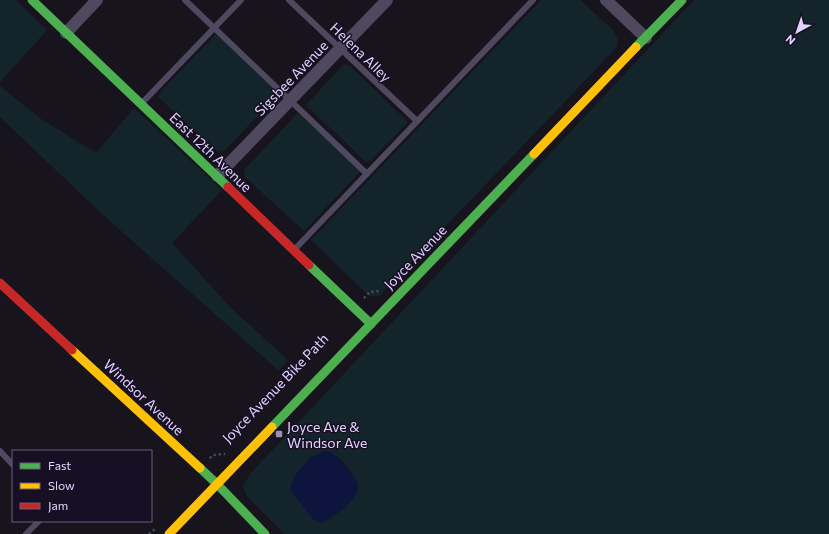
<svg xmlns="http://www.w3.org/2000/svg" width="829" height="534" font-family="Commissioner,sans-serif">
  <style>
    .green { fill: #13252b; fill-rule: evenodd }
    .water { fill: #0d143d }
    .lines { fill: none; stroke-linecap: round; stroke-linejoin: round }
    .path { stroke: #4a5160; stroke-width: 2.5; stroke-dasharray: 2 3; stroke-linecap: butt }
    .lane { stroke: #4e495f; stroke-width: 6 }
    .street { stroke: #4e495f; stroke-width: 12 }
    .fast { stroke: #4caf50; stroke-width: 9 }
    .slow { stroke: #ffc107; stroke-width: 9 }
    .jam { stroke: #c62828; stroke-width: 9 }
    .poi-dot { fill: #9b90af; stroke: #170f23; stroke-width: 1.5 }
    .labels { text-anchor: middle; dominant-baseline: central; stroke-width: 3; stroke-linejoin: round; paint-order: stroke }
    .street-label { font-size: 14px; fill: #e1d3fd; stroke: #170f23 }
    .poi-label { font-size: 14px; fill: #e1d3fd; stroke: #170f23; text-anchor: start }
  </style>
  <rect width="100%" height="100%" fill="#18141e"/>
  <g class="green">
    <path d="M0,0H16L47,30L0,82Z"/>
    <path d="M541,0H580L612,29L618,39L617,47L379,296H369L311,240Z"/>
    <path d="M694,0H829V534H284L246,495L243,485L251,473ZM325,451C340,454 354,474 358,488L345,507L325,521L320,523L310,458Z"/>
    <path d="M216,34L279,94L223,152L217,151L158,97L163,89Z"/>
    <path d="M344,64L350,66L408,122L370,161L366,162L306,105Z"/>
    <path d="M0,86L41,119L96,153L134,108L222,190L172,243L230,307L288,360L279,371L102,214L0,117Z"/>
    <path d="M298,113L361,171L304,231L245,177L244,170Z"/>
  </g>
  <path class="water" d="M325,451C334,452 338,458 344,465C349,470 359,480 358,488C357,502 332,518 320,523L313,519L292,492L290,487L296,474L310,458Z"/>
  <g class="lines">
    <g class="path">
      <path d="M364,298L370,292L380,291"/>
      <path d="M210,458L213,455L225,454"/>
      <path d="M149,534L155,529"/>
    </g>
    <g class="lane">
      <path d="M185,0L367,174"/>
      <path d="M289,0L417,121"/>
      <path d="M142,103L241,0"/>
      <path d="M295,249L533,0"/>
      <path d="M0,451L13,465"/>
      <path d="M26,534L39,521"/>
    </g>
    <g class="street">
      <path d="M606,0L646,38"/>
      <path d="M66,33L97,0"/>
      <path d="M217,176L387,0"/>
    </g>
    <g class="fast">
      <path d="M32,0L228,187"/>
      <path d="M636,47L682,0"/>
      <path d="M309,265L371,324"/>
      <path d="M272,427L534,154"/>
      <path d="M200,468L217,484L265,534"/>
    </g>
    <g class="slow">
      <path d="M534,154L636,47"/>
      <path d="M72,350L200,468"/>
      <path d="M169,534L272,427"/>
    </g>
    <g class="jam">
      <path d="M228,187L309,265"/>
      <path d="M0,283L72,350"/>
    </g>
  </g>
  <rect class="poi-dot" x="275" y="430" width="8" height="8" rx="2"/>
  <g class="labels">
    <g class="street-label">
      <text transform="translate(361 52) rotate(44)">Helena Alley</text>
      <text transform="translate(291 78) rotate(-46)">Sigsbee Avenue</text>
      <text transform="translate(211 152) rotate(44)">East 12th Avenue</text>
      <text transform="translate(415 257) rotate(-46)">Joyce Avenue</text>
      <text transform="translate(275 388) rotate(-46)">Joyce Avenue Bike Path</text>
      <text transform="translate(144 397) rotate(43)">Windsor Avenue</text>
    </g>
    <g class="poi-label">
      <text x="287" y="426">Joyce Ave &amp;<tspan x="287" dy="16">Windsor Ave</tspan></text>
    </g>
  </g>
  <rect x="12" y="450" width="140" height="72" fill="#170f23" stroke="#685d7a"/>
  <rect x="20" y="463" width="20" height="6" fill="#4caf50" stroke="#685d7a"/>
  <text x="48" y="470" font-size="12" fill="#e1d3fd">Fast</text>
  <rect x="20" y="483" width="20" height="6" fill="#ffc107" stroke="#685d7a"/>
  <text x="48" y="490" font-size="12" fill="#e1d3fd">Slow</text>
  <rect x="20" y="503" width="20" height="6" fill="#c62828" stroke="#685d7a"/>
  <text x="48" y="510" font-size="12" fill="#e1d3fd">Jam</text>
  <g transform="translate(797 32) rotate(220)" stroke="#170f23" stroke-width="3" paint-order="stroke">
  <path d="M0-3L7 15L0 10L-7 15Z" fill="#e1d3fd"/>
  <text y="-6" font-size="11" font-weight="bold" text-anchor="middle" fill="#e1d3fd">N</text>
  </g>
</svg>
